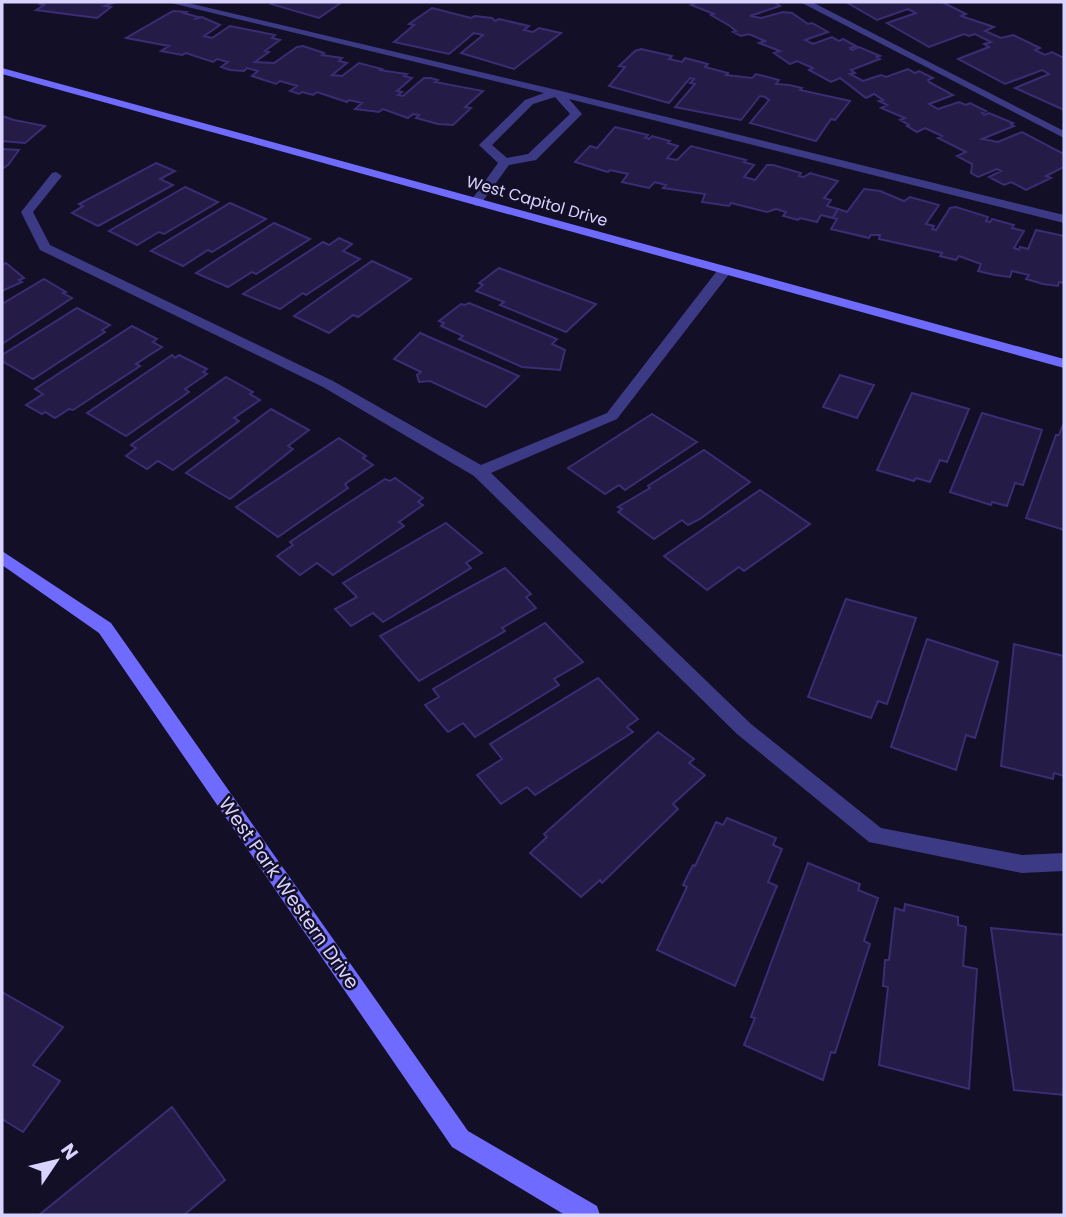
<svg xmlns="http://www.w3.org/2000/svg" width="1066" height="1217" font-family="Poppins,sans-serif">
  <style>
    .building { fill: #241b47; stroke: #3b2d73; stroke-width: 2 }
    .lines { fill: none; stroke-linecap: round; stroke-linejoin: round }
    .lane { fill: #3d3a85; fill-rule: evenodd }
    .secondary { fill: #6f6bff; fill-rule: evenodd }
    .labels { text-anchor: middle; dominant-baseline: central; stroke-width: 5; stroke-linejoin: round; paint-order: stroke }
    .far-street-label { font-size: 16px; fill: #d9d4ff; stroke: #130f26 }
    .street-label { font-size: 19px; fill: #d9d4ff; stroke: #130f26 }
  </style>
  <rect width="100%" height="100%" fill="#130f26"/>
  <g class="building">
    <path d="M44,2H116L105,6L111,7L97,18L36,10L44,5L40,4Z"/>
    <path d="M274,2H342L319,18L271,4Z"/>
    <path d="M692,2H774L780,6L750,16L761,18L783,12L792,13L808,24L812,23L828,32L805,40L813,44L832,37L839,41L843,39L856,46L850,48L852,50L859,47L880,56L877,57L880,59L851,70L855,73L850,74L863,81L881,75L886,77L908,69L915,73L919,71L933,78L928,80L929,82L953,95L929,104L938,109L959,102L966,105L970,103L986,111L982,113L984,115L989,113L1013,123L1011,124L1014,126L982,139L998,142L1022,132L1064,154V167L1046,176L1051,178L1026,190L1011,182L1004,185L989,177L1001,171L997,169L978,177L971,173L972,164L957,156L966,152L938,138L942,136L938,134L925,128L917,132L907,126L909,125L900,120L905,118L881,108L887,105L879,101L883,100L874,94L866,98L840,78L831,82L809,70L813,68L797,61L790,64L774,53L780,51L759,43L765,41L749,34L741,36L733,32L736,31L730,26L711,15L714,14L691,5L695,3Z"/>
    <path d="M846,2H942L966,14L961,16L994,27L985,31L1001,38L1013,35L1040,48L1035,50L1045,55L1052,52L1064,58V110L1015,88L1049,74L1042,70L1005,84L958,59L989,47L984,44L991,42L975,34L969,36L964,34L929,47L887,23L916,13L908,9L877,20Z"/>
    <path d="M432,8L471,18L475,16L492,18L495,21L499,19L529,26L524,30L533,32L539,28L561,33L514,69L461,53L483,35L474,33L449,54L394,42L414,25L409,24Z"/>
    <path d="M173,11L186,12L184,13L198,17L194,19L202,17L220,25L204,36L212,38L230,26L275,35L272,38L280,40L265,51L269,52L255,62L274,63L297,47L303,46L324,53L322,55L342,58L339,61L347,63L332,75L342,76L359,63L382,69L379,70L407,74L404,76L412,78L397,91L402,92L398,95L403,96L424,78H431L438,80L435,82L483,91L465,107L471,108L453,125L438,124L416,118L419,115L413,114L408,118L383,109L379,112L355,109L362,103L349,100L347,102L317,92L313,95L302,92L299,94L290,91L297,86L280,81L276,84L252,76L258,71L247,68L244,71L230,70L221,67L228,62L217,59L213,62L186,53L182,55L161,51L169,46L126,38Z"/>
    <path d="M641,49L672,56L669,59L682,62L685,58L708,64L705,67L728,73L726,75L752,78L756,74L779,80L776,84L789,85L802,88L800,90L850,101L835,120L831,119L816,141L750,123L769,100L765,97L760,96L741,120L675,107L695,84L690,83L694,79L690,78L669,103L609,86L625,67L619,66L635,51Z"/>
    <path d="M2,116L14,120L45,126L25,143L2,141Z"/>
    <path d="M615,127L648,135L645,138L649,139L652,136L670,141L668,143L678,146L667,158L677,160L691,146L746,160L744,162L754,165L744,177L755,180L767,165H773L801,173L799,176L804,177L810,173L838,181L824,198L831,200L827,206L838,209L833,218L821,215L817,222L800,218L798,220L783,216L786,212L776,209L767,212L731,203L729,206L702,202L705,194L663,188L666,185L655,182L649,188L622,182L628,174L610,170L608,172L575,162L590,146L597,148Z"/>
    <path d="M2,149L19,150L8,165L2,169Z"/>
    <path d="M156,163L175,171L160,179L173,185L98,226L72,213L83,206L79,204Z"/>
    <path d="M185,187L218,202L164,234L159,232L137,245L109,231Z"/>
    <path d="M864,189L880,191L904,201L910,197L939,205L926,224L934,226L932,229L936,230L950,208L956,207L988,217L986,221L990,222L992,219L1014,225L1012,228L1024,231L1014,248L1019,250L1020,247L1028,249L1036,230L1064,236V283L1059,282L1058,286L1043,284L1026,279L1029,275L1012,271L1010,277L995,275L978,271L981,264L959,256L956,260L940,256L942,253L879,239L880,235H871L869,238L831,229L837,219L833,218L838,209L847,212Z"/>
    <path d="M230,203L266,219L212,252L208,250L183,266L151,251Z"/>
    <path d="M274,223L310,239L256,274L252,272L228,287L196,273Z"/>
    <path d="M339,238L352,244L343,251L360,259L306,295L303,293L280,309L243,294L323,242L329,245Z"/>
    <path d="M372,261L411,279L358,317L353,315L329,333L294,316Z"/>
    <path d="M6,263L24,278L19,280L22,282L2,291V265Z"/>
    <path d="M499,268L596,304L566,332L500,305L504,302L476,291L483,285L479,283Z"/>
    <path d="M44,279L66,292L63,293L72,298L2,344V304Z"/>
    <path d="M469,303L557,339L552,344L565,350L560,370L522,367L459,339L463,336L441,326L444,323L439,321L461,304L465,305Z"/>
    <path d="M77,308L110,325L102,330L105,332L33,379L2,361V355Z"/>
    <path d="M132,326L157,339L153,342L162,347L136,364L140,366L73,410L69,409L55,418L45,412L42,414L26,405L43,394L35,389Z"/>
    <path d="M420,333L519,376L486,407L430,381L419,382L417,375L421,372L394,359Z"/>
    <path d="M172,355L175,358L179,355L207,369L203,372L207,374L185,389L189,392L126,436L87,413Z"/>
    <path d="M840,375L874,385L857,418L823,407Z"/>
    <path d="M226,377L253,392L250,394L260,400L234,418L239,421L173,470L158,461L147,469L126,456L136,448L131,445Z"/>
    <path d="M912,393L969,409L947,462L940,460L930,482L916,478L914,481L877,470Z"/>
    <path d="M271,409L309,430L288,446L293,449L230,499L186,473Z"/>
    <path d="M982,413L1042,430L1023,485L1015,483L1007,506L992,502L991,505L950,492Z"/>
    <path d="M652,414L697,442L625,490L619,485L605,494L568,468Z"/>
    <path d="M1063,425H1064V530L1026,518L1056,435H1059Z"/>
    <path d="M339,438L366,456L363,458L373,465L345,484L348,488L278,537L236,507Z"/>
    <path d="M704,450L750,482L700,519L688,525L682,520L654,539L618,512L622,509L618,507L650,488L648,486Z"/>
    <path d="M395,478L423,498L418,502L423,505L399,522L404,526L333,575L317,563L300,575L277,556L293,545L290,542L336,511L385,479L390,481Z"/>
    <path d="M760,490L810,524L744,571L739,567L707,590L664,556Z"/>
    <path d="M446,523L482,553L466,563L471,568L383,622L373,613L351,626L335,609L357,597L343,583Z"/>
    <path d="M505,568L531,594L526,597L536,608L502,628L505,631L419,681L380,636Z"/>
    <path d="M846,599L916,618L887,704L878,701L871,718L808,697Z"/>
    <path d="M545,623L583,662L554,679L559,685L475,737L463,723L448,732L425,705L439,697L433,689Z"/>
    <path d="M927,639L998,662L975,738L966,735L956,770L891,747Z"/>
    <path d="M1014,644L1064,656V776L1054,773L1053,779L1001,766Z"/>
    <path d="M598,678L638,719L627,727L633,732L535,795L527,787L501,804L477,775L502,759L490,744Z"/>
    <path d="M658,732L694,759L689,763L705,775L673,804L678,809L602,883L600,880L581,897L530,853L547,837L544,834Z"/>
    <path d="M727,818L776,838L773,845L782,849L768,882L777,886L735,986L657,950L687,887L683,885L693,865L695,866L716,822L723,825Z"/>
    <path d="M808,863L860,884L858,890L878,898L864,941L870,944L835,1053L831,1052L823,1080L744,1045L755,1018L751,1017Z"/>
    <path d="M905,904L958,917V925L966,927L963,966L977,969L969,1089L879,1065L888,987L883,986L885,960H889L895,908L904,911Z"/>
    <path d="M991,928L1064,935V1095L1014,1090Z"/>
    <path d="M2,992L63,1027L33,1065L60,1081L23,1132L2,1119Z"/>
    <path d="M172,1107L225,1180L184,1215H39Z"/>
  </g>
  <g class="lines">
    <g class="lane">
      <path d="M167,2H184L557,90L1064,215V223L569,99L582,114L536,160L509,165L480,205L476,206L470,202L498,163L479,145L525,100L544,93ZM555,97L570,114L528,154L507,158L492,145L533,104Z"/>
      <path d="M800,2H812L1064,131V138Z"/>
      <path d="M56,172L62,176L33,212L50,245L333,381L481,465L607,413L720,267H730V273L617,419L491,473L751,724L881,828L1022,855L1064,853V871L1022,873L869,842L737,734L474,476L323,387L40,250L21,212L52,173Z"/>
    </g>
    <g class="secondary">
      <path d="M2,68L1064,359V368L2,74Z"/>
      <path d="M2,551L111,623L468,1131L597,1206L600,1215H565L452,1147L99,633L2,565Z"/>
    </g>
  </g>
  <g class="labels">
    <g class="far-street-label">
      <text transform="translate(537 201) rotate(16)">West Capitol Drive</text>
    </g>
    <g class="street-label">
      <text transform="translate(289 893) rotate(55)">West Park Western Drive</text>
    </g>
  </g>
  <rect width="1066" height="1217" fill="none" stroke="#d9d4ff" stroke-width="7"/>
  <g transform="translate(56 1161) rotate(55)" stroke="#130f26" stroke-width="5" paint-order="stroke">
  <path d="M0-5L12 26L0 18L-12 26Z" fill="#d9d4ff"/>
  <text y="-10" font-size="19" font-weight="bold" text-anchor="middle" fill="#d9d4ff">N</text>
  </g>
</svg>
